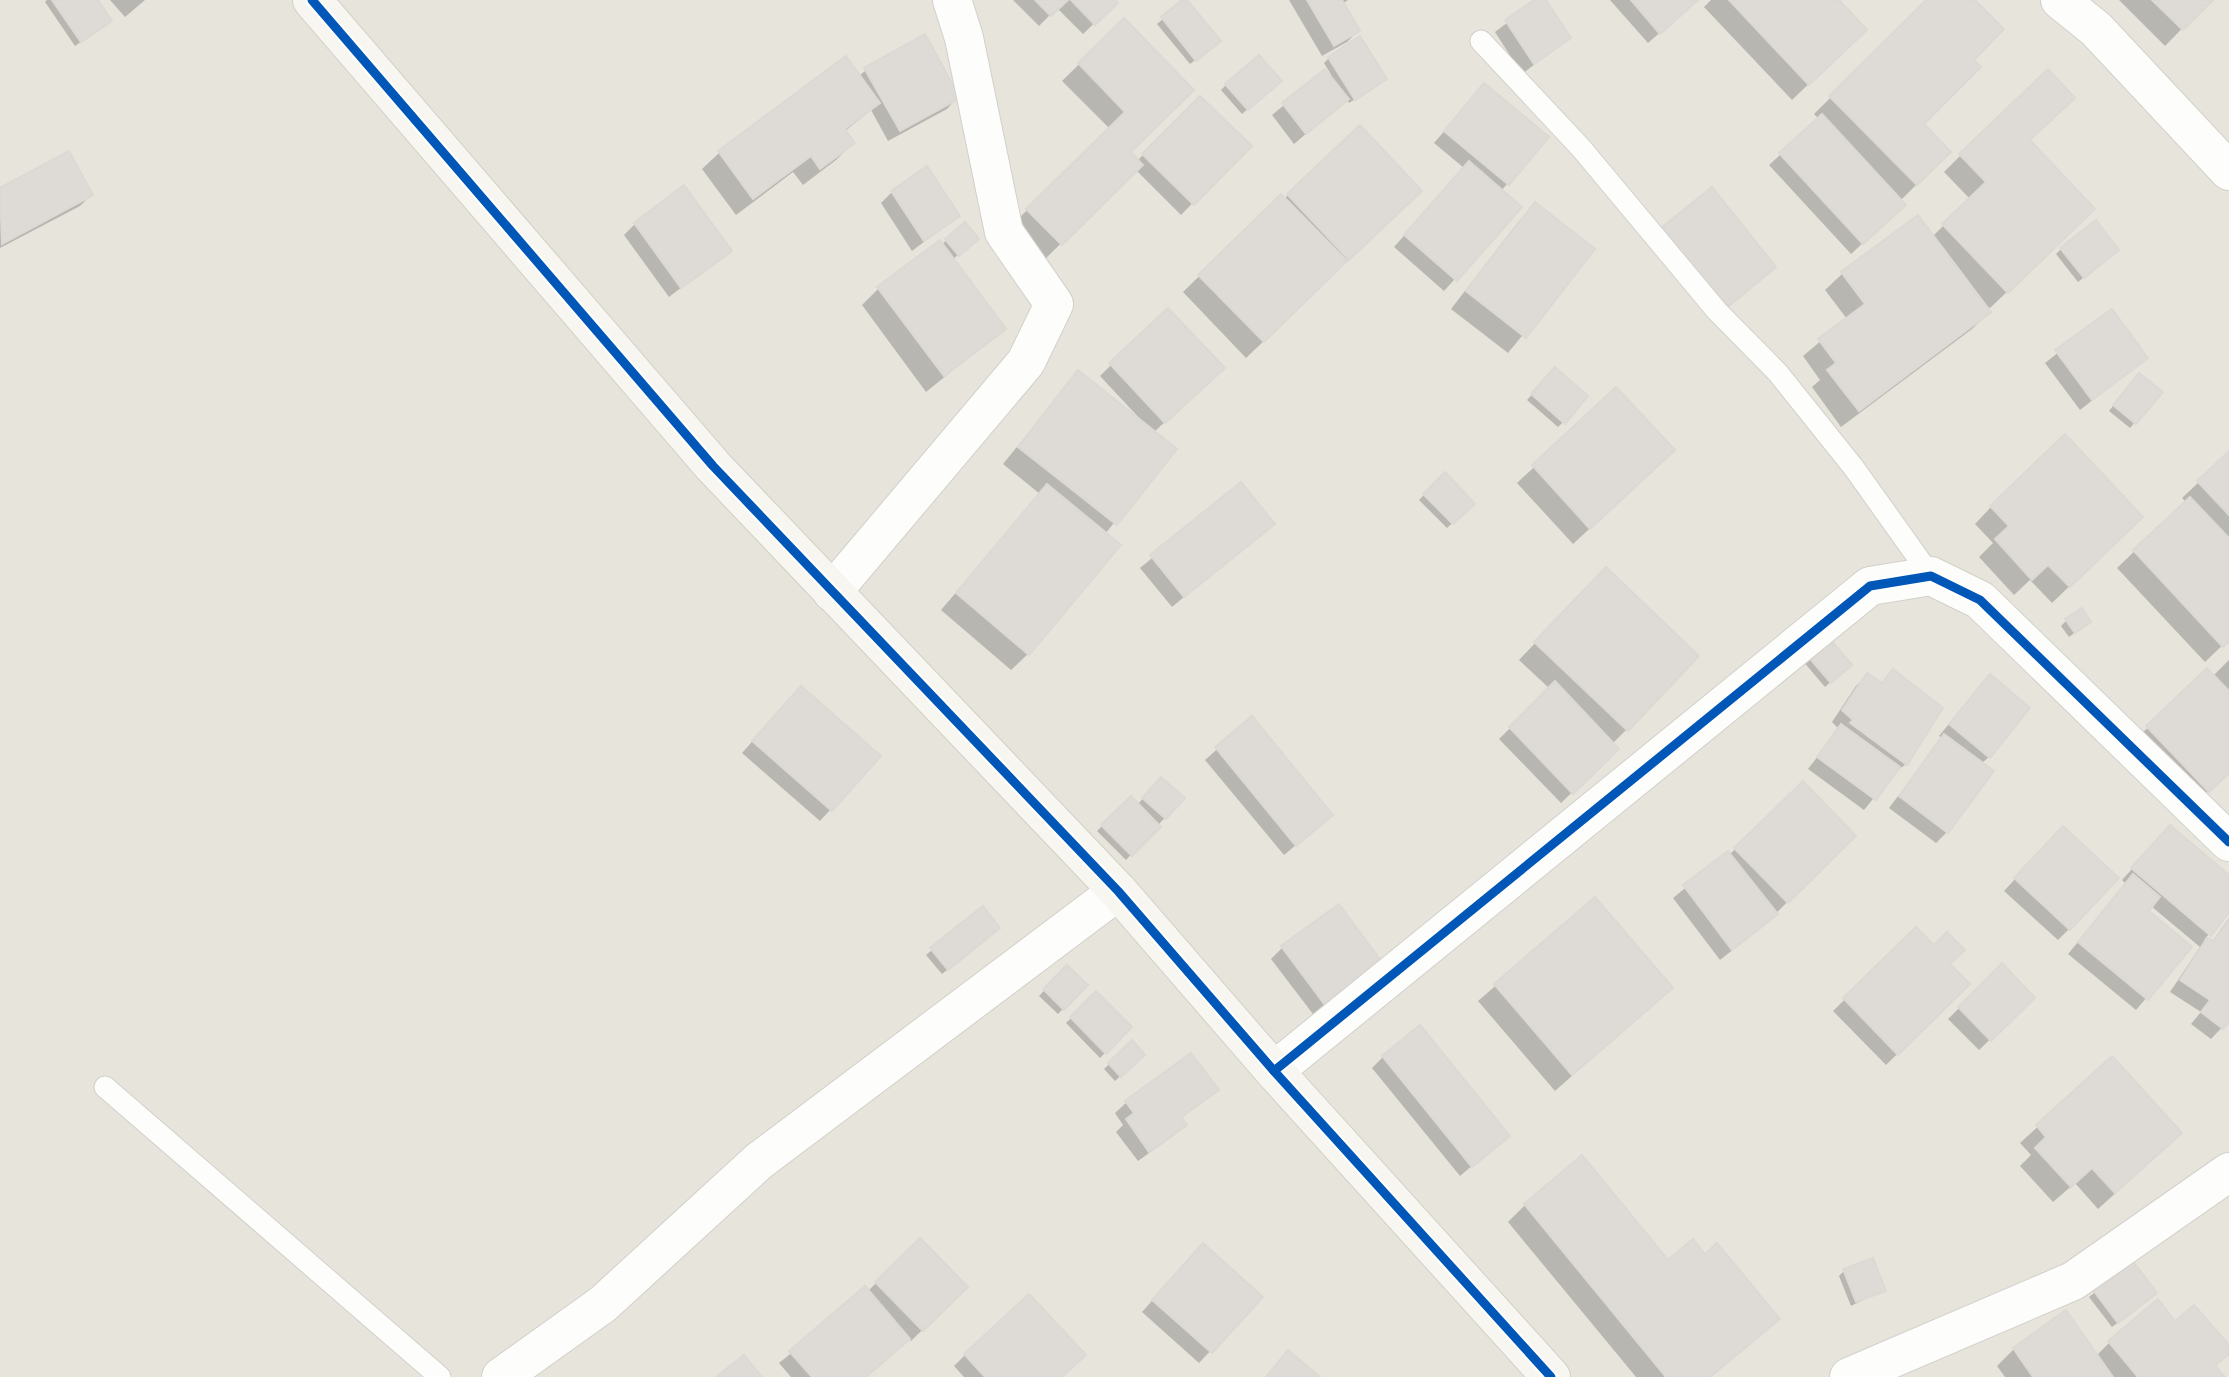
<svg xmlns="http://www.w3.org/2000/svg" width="2229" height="1377" font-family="'Open Sans',sans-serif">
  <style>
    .residential { fill: #e7e4dc }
    .shadow { fill: #0003 }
    .building { fill: #dedbd6; stroke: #dcd9d4; stroke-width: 2 }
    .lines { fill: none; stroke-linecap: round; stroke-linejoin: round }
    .lane-casing { stroke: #d2d0cb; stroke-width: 23 }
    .street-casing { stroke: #d2d0cb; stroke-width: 40 }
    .secondary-casing { stroke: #d3cfc5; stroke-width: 40 }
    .lane { stroke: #fdfdfc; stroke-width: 21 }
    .street { stroke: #fdfdfc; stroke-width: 38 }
    .secondary { stroke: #f7f6f1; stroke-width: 38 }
    .cycleway-casing { stroke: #fff; stroke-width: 13 }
    .cycleway { stroke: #0057b8; stroke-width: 9 }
  </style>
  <rect width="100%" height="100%" fill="#f4f2ee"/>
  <rect class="residential" x="0" y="0" width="2229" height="1377"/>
  <g class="shadow">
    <path d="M47,0H96L110,21L75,46L45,2Z"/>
    <path d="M110,0H145L125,17Z"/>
    <path d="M1013,0H1112L1115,3L1083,34L1057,8L1039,26Z"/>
    <path d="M1185,0L1213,46L1190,64L1157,24Z"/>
    <path d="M1289,0H1348L1342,4L1358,31L1347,42L1322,56Z"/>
    <path d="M1537,0H1544L1569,38L1522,74L1495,32Z"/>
    <path d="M1610,0H1697L1648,43Z"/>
    <path d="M1711,0H1837L1848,46L1792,100L1704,7Z"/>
    <path d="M1929,0H1973L1971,60L1921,124L1949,152L1900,201L1892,216L1851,254L1769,165L1819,119L1814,114Z"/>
    <path d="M2119,0H2210L2165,46Z"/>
    <path d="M1124,20L1128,152L1137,161L1200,98L1249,146L1181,215L1136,170L1044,260L1011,226L1110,129L1062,81Z"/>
    <path d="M845,58L859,76L866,70L958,97L947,109L888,141L871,110L844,132L853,143L836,160L803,185L793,172L736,215L702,169L719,153Z"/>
    <path d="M1329,58L1380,83L1349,103L1347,99L1294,144L1272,115L1325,71L1332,76L1324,63Z"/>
    <path d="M1226,85L1274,86L1242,114L1221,90Z"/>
    <path d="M1484,85L1547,137L1501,191L1520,207L1444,291L1394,247L1464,168L1434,143Z"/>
    <path d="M1360,128L1403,208L1246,358L1183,292L1281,196L1284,199Z"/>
    <path d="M2028,141L2076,226L1990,308L1981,303L1989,312L1972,329L1841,427L1812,387L1820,380L1803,356L1847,319L1825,290L1842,274L1918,217L1932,237L1970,199L1944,172L1961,155Z"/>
    <path d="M69,153L91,195L80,206L0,248V190Z"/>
    <path d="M892,192L958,216L912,251L881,203Z"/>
    <path d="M1535,204L1593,249L1508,353L1451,309L1519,221Z"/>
    <path d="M635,224L730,250L669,297L624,235Z"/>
    <path d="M965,225L971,244L952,260L1004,329L926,392L862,305L878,289L939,243L941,245Z"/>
    <path d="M2061,249L2112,255L2078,282L2056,254Z"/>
    <path d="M2111,311L2146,358L2080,410L2045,363Z"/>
    <path d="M1111,365L1211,379L1153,433L1174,449L1105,534L1028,654L1011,670L941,610L1040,494L1003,464L1078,372L1142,421L1100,376Z"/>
    <path d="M1555,369L1563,422L1558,427L1527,400Z"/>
    <path d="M2134,380L2161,392L2130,428L2109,411Z"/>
    <path d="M1616,390L1656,467L1573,544L1517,483Z"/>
    <path d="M2229,454V639L2205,662L2117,568L2186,502L2182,498Z"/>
    <path d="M1445,474L1472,504L1447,528L1419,500Z"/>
    <path d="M1241,485L1272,524L1172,607L1140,568Z"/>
    <path d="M1991,507L2125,533L2052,603L2030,580L2014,595L1979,557L1993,543L1975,524Z"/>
    <path d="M1589,586L1627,729L1612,744L1617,749L1561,803L1499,739L1550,689L1519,660Z"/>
    <path d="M2066,621L2089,622L2069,637L2061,626Z"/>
    <path d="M1826,637L1844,670L1825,687L1802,660Z"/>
    <path d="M2229,660V771L2197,802L2136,739L2207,671L2213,676Z"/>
    <path d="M1893,672L1906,764L1893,774L1864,810L1808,769L1839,729L1832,722L1856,686L1867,675L1881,684Z"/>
    <path d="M1979,688L1989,757L1981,764L1947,832L1936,843L1889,808L1942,738L1939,736Z"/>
    <path d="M790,699L879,756L820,821L742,753Z"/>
    <path d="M1251,719L1319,826L1284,855L1205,760Z"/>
    <path d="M1161,779L1183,798L1126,860L1097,831L1131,798L1137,805Z"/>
    <path d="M1803,783L1854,836L1764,925L1720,960L1673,898L1728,853L1729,855Z"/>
    <path d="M2052,839L2069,929L2058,940L2004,891Z"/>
    <path d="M2159,839L2229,877V909L2204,940L2212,942L2229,918V1020L2211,1039L2191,1024L2201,1012L2170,992L2200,947L2151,906L2147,911L2190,947L2136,1010L2068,954L2126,884L2122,880Z"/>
    <path d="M1595,899L1671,988L1555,1091L1478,1001Z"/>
    <path d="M983,908L993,933L942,974L926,955Z"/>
    <path d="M1916,929L1968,984L1886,1065L1833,1011Z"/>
    <path d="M1282,948L1383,966L1316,1018L1271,959Z"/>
    <path d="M2002,966L2033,998L1979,1050L1948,1019Z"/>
    <path d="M1067,967L1086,985L1058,1014L1039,996Z"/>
    <path d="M1096,994L1130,1027L1100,1058L1066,1023Z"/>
    <path d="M1132,1042L1143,1055L1115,1081L1104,1069Z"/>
    <path d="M1383,1057L1507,1136L1460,1176L1372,1068Z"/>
    <path d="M2112,1059L2163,1150L2098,1209L2075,1183L2053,1202L2020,1166L2031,1155L2020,1143Z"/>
    <path d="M1216,1090L1180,1119L1184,1125L1173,1136L1138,1161L1116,1132L1123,1125L1115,1113L1127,1102Z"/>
    <path d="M1525,1205L1668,1262L1705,1256L1778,1319L1711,1377H1636L1508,1222Z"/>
    <path d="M920,1240L966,1287L911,1341L908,1338L865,1377H791L779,1363L867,1292Z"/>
    <path d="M1192,1256L1261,1297L1199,1363L1142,1312Z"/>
    <path d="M2131,1263L2150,1298L2112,1327L2089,1297Z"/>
    <path d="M1844,1271L1884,1290L1851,1306L1839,1276Z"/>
    <path d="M2065,1313L2096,1356L2109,1343L2175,1323L2229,1348L2214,1367L2223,1377H2005L1997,1366L2014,1349Z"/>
    <path d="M965,1355L1061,1377H964L954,1366Z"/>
  </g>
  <g class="building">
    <path d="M52,0H98L112,21L81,42Z"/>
    <path d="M1035,0H1068L1051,16Z"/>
    <path d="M1071,0H1115L1118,3L1095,25Z"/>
    <path d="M1182,0H1187L1221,41L1196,61L1161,17Z"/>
    <path d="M1307,0H1342L1360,31L1334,46Z"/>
    <path d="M1534,0H1546L1571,38L1534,64L1505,20Z"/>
    <path d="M1631,0H1698L1660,34Z"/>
    <path d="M1729,0H1839L1867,30L1809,85Z"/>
    <path d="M1926,0H1975L2004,29L1974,60L1981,67L1924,124L1951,152L1917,185L1829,96Z"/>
    <path d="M2152,0H2213L2183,30Z"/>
    <path d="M1124,18L1194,90L1131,152L1143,165L1062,245L1026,209L1125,112L1078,63Z"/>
    <path d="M925,34L960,98L900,131L864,68Z"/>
    <path d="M1360,36L1387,79L1355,100L1328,57Z"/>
    <path d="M1259,55L1282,81L1248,110L1225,84Z"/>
    <path d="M846,56L880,103L845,129L855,143L820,169L811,156L753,199L718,151Z"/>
    <path d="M1325,69L1349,99L1306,134L1282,103Z"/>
    <path d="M2048,69L2075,98L2030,140L2095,209L2008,293L1942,224L1986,182L1959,154Z"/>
    <path d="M1484,83L1549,137L1509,185L1444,131Z"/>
    <path d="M1200,96L1252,146L1194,205L1142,154Z"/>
    <path d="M1822,114L1906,205L1863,244L1779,153Z"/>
    <path d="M1360,125L1422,191L1349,260L1287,194Z"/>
    <path d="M69,151L93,195L2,244L0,188Z"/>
    <path d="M1469,161L1522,207L1457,281L1404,235Z"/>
    <path d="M927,166L960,216L924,241L891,191Z"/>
    <path d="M684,185L732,251L681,288L634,223Z"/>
    <path d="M1712,187L1776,267L1725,309L1660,229Z"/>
    <path d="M1281,194L1347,261L1264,342L1198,275Z"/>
    <path d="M1535,202L1595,249L1526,338L1466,291Z"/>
    <path d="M1918,215L1991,312L1859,411L1827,370L1836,363L1818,339L1865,304L1841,272Z"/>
    <path d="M2096,220L2119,250L2084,278L2060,248Z"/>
    <path d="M965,222L979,239L959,256L945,239Z"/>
    <path d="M940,240L1006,329L944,376L877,287Z"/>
    <path d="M1168,308L1225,368L1165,423L1109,363Z"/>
    <path d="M2112,309L2148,358L2092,400L2055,350Z"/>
    <path d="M1555,367L1588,396L1565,424L1531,394Z"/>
    <path d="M1078,370L1177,449L1117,525L1018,447Z"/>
    <path d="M2139,373L2163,392L2136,424L2113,405Z"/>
    <path d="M1616,387L1675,450L1590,529L1532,465Z"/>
    <path d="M2065,434L2143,517L2070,587L2048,565L2032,580L1995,539L2009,526L1990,506Z"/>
    <path d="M2229,451V515L2197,481Z"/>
    <path d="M1445,472L1475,504L1453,524L1423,494Z"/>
    <path d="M1241,482L1275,524L1184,597L1150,555Z"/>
    <path d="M1047,484L1121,545L1029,655L956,593Z"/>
    <path d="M2190,497L2229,538V641L2223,647L2133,550Z"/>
    <path d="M1606,567L1699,656L1628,731L1534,642Z"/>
    <path d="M2082,608L2091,622L2075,633L2065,619Z"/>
    <path d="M1826,635L1852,665L1831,683L1806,654Z"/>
    <path d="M2207,668L2229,691V773L2209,792L2146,726Z"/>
    <path d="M1893,669L1943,708L1907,765L1850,723L1853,720L1842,710L1867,673L1882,683Z"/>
    <path d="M1990,674L2030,708L1990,758L1949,724Z"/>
    <path d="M1555,681L1619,749L1573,794L1509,727Z"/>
    <path d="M801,686L881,756L832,811L752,741Z"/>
    <path d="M1252,716L1333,815L1296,846L1215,747Z"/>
    <path d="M1841,724L1900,767L1876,800L1817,757Z"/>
    <path d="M1944,734L1994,771L1948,833L1899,796Z"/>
    <path d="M1161,777L1185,798L1166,819L1142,798Z"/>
    <path d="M1803,781L1856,836L1788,903L1734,848Z"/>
    <path d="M1131,796L1161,827L1132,856L1101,825Z"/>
    <path d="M2170,825L2229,875V912L2211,936L2131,868Z"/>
    <path d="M2063,826L2119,878L2070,930L2014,878Z"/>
    <path d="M1728,851L1778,914L1732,950L1683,885Z"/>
    <path d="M2133,874L2160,897L2149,911L2192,947L2148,1000L2078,942Z"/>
    <path d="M1595,897L1673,988L1572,1075L1494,984Z"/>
    <path d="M1339,904L1385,966L1328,1009L1281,946Z"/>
    <path d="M983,906L1000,928L948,970L930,948Z"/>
    <path d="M2229,920V1023L2223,1029L2201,1012L2210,1000L2180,980L2207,938L2214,941Z"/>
    <path d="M1916,927L1934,945L1947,932L1965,950L1950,964L1970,984L1898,1055L1843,998Z"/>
    <path d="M2002,963L2035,998L1991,1041L1958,1007Z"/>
    <path d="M1067,965L1088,985L1064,1010L1043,989Z"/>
    <path d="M1096,991L1132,1027L1106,1054L1070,1017Z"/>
    <path d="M1420,1025L1510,1136L1472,1167L1382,1056Z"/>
    <path d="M1132,1040L1145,1055L1121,1077L1108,1063Z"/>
    <path d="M1191,1053L1219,1090L1181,1117L1187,1125L1149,1152L1126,1119L1134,1113L1125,1101Z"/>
    <path d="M2112,1056L2182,1133L2115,1193L2092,1168L2071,1187L2035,1148L2046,1137L2036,1125Z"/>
    <path d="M1582,1155L1668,1260L1693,1239L1705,1254L1717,1243L1780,1319L1710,1377H1666L1524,1204Z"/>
    <path d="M920,1238L968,1287L923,1331L875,1282Z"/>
    <path d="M1203,1243L1263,1297L1212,1353L1152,1300Z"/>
    <path d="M1873,1258L1886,1291L1856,1302L1843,1269Z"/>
    <path d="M2132,1260L2157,1293L2118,1323L2093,1290Z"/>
    <path d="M865,1286L910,1339L866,1377H812L789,1351Z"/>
    <path d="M1029,1294L1086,1355L1062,1377H985L964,1354Z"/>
    <path d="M2158,1299L2175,1321L2194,1305L2229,1345V1354L2215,1366L2225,1377H2138L2108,1341Z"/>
    <path d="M2066,1310L2113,1377H2033L2013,1348Z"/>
    <path d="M1288,1350L1320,1377H1266Z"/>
    <path d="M744,1355L762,1377H716Z"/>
  </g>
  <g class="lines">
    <g class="lane-casing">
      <g id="lane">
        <path d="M1481,41L1581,148L1717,311L1778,373L1854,468L1931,576"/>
        <path d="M105,1087L440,1377"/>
      </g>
    </g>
    <g class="street-casing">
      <g id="street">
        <path d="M2060,0L2096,29L2229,171"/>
        <path d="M832,592L1026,362L1054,304L1004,232L964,38L952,0"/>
        <path d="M1274,1071L1870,586L1931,576L1980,600L2229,842"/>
        <path d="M501,1377L603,1304L759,1161L1118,891"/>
        <path d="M1849,1377L2073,1281L2229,1172"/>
      </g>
    </g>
    <g class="secondary-casing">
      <path id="secondary" d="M312,0L713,466L1118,891L1274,1071L1551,1377"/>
    </g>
    <use href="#lane" class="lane"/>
    <use href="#street" class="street"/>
    <use href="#secondary" class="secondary"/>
    <g class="cycleway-casing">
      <g id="cycleway">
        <path d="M312,0L713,466L1118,891L1274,1071L1551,1377"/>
        <path d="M1274,1071L1870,586L1931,576L1980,600L2229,842"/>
      </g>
    </g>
    <use href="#cycleway" class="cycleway"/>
  </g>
</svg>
